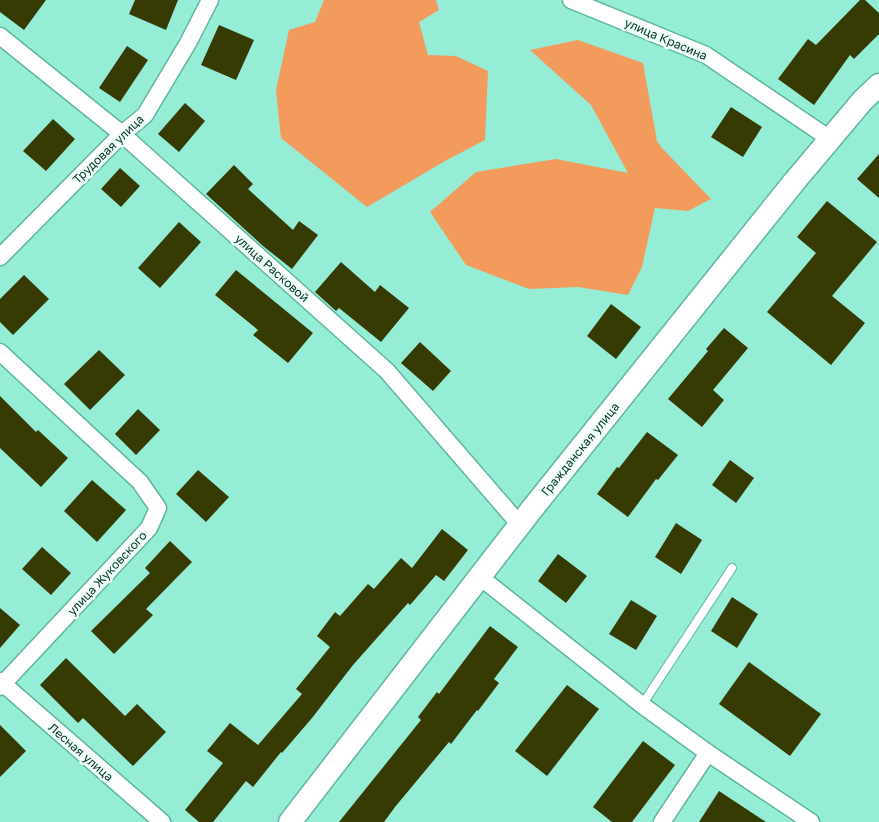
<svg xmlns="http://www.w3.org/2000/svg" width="879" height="822" font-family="'Golos Text',sans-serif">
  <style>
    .green { fill: #f39b5c }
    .building { fill: #363b04 }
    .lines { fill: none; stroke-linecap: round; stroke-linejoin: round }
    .lane-casing { stroke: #5fb6a0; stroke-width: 10 }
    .street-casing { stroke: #5fb6a0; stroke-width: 19 }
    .secondary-casing { stroke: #5fb6a0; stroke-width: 25 }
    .lane { stroke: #fff; stroke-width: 8 }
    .street { stroke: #fff; stroke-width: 16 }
    .secondary { stroke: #fff; stroke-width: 22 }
    .labels { text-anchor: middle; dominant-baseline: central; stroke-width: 5; stroke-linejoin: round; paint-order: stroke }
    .street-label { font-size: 12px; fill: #093027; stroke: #eefef9 }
  </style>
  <rect width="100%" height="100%" fill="#95edd5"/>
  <g class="green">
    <path d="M324,0H436L439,10L419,22L428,55L456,56L488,71L485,140L445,161L367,207L281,138L276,90L289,30L315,22Z"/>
    <path d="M578,40L643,63L657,141L661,147L711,199L688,211L655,208L642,267L628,295L578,287L529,289L466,265L430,212L476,172L556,159L628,173L591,105L530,50Z"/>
  </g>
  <g class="building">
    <path d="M0,0H46L24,30L0,12Z"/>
    <path d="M135,0H178L166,30L129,14Z"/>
    <path d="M860,0H865L879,13V34L854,59L850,55L814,105L778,79L808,39L816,45Z"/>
    <path d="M219,25L254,40L236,80L201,65Z"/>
    <path d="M127,46L148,60L120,102L99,88Z"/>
    <path d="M185,103L205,121L179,152L158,134Z"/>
    <path d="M731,107L762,127L743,157L711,137Z"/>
    <path d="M53,119L75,139L46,171L23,151Z"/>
    <path d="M879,154V198L857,179Z"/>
    <path d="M234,165L253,184L248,189L293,230L299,221L318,235L292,269L263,246L206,194Z"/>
    <path d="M120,168L140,186L121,207L101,189Z"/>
    <path d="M827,201L877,242L832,296L865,323L831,365L767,312L816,253L797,237Z"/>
    <path d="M179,222L201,242L160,288L138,268Z"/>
    <path d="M341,262L375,292L380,285L409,308L381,342L339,308L336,311L315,292Z"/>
    <path d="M236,270L313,333L288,363L253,335L258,330L215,295Z"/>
    <path d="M24,275L49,299L13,335L0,322V299Z"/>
    <path d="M611,304L641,327L616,359L587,336Z"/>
    <path d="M724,328L748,348L713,390L724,400L702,427L668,399L708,351L706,349Z"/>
    <path d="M420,342L451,371L433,391L401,363Z"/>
    <path d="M99,350L125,375L90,410L64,384Z"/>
    <path d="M0,396L36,432L38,430L68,458L41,487L0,448Z"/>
    <path d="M138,409L160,430L136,455L115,434Z"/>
    <path d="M647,432L678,455L658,480L656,479L628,517L597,494L617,467L619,468Z"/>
    <path d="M730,460L754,478L736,503L712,485Z"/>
    <path d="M198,470L229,497L206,522L176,494Z"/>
    <path d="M92,480L126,510L97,542L64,511Z"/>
    <path d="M676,523L702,540L681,574L655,557Z"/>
    <path d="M442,529L468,550L444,581L436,575L410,605L408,603L353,665L312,718L282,753L281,752L253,787L246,781L213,822H199L185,810L223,763L207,751L230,723L258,745L302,694L296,689L330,647L317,636L335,612L340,616L368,584L374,589L401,558L412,568Z"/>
    <path d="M170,541L192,562L146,609L153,615L114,654L91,631L150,573L145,568Z"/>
    <path d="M42,547L71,573L51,595L22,569Z"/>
    <path d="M558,554L587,576L566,603L538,581Z"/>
    <path d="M732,597L758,614L737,648L711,631Z"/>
    <path d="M631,600L657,616L636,650L609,634Z"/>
    <path d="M0,608L20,625L0,648Z"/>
    <path d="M490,626L518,647L494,679L499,683L478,711L477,710L451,744L449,742L395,807L384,822H339L421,720L418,717L437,692L439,694Z"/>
    <path d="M66,658L125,716L137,704L166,732L133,766L83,718L78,723L40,685Z"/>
    <path d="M749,662L821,714L790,756L719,704Z"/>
    <path d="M567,685L599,709L547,776L515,751Z"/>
    <path d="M0,725L26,751L0,777Z"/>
    <path d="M643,741L675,765L632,822H612L593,807Z"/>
    <path d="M719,791L766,822H699Z"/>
  </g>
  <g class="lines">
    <g class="lane-casing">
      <path id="lane" d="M642,705L732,568"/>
    </g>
    <g class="street-casing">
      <g id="street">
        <path d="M571,0L706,55L830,139"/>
        <path d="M0,36L122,134L387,371L520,525"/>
        <path d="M0,257L122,134L145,115L188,43L210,0"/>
        <path d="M0,352L140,482L158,508L149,528L0,687"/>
        <path d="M480,577L642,705L708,753L811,822"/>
        <path d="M0,681L162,822"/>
        <path d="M662,822L708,753"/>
      </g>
    </g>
    <g class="secondary-casing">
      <path id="secondary" d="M290,822L532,509L794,182L863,100L879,85"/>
    </g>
    <use href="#lane" class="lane"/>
    <use href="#street" class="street"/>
    <use href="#secondary" class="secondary"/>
  </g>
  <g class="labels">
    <g class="street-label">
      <text transform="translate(666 39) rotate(23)">улица Красина</text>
      <text transform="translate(108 149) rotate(-44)">Трудовая улица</text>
      <text transform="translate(272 268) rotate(42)">улица Расковой</text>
      <text transform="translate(580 449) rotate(-51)">Гражданская улица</text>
      <text transform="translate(107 573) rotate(-47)">улица Жуковского</text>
      <text transform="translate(81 752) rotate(41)">Лесная улица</text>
    </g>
  </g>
</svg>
